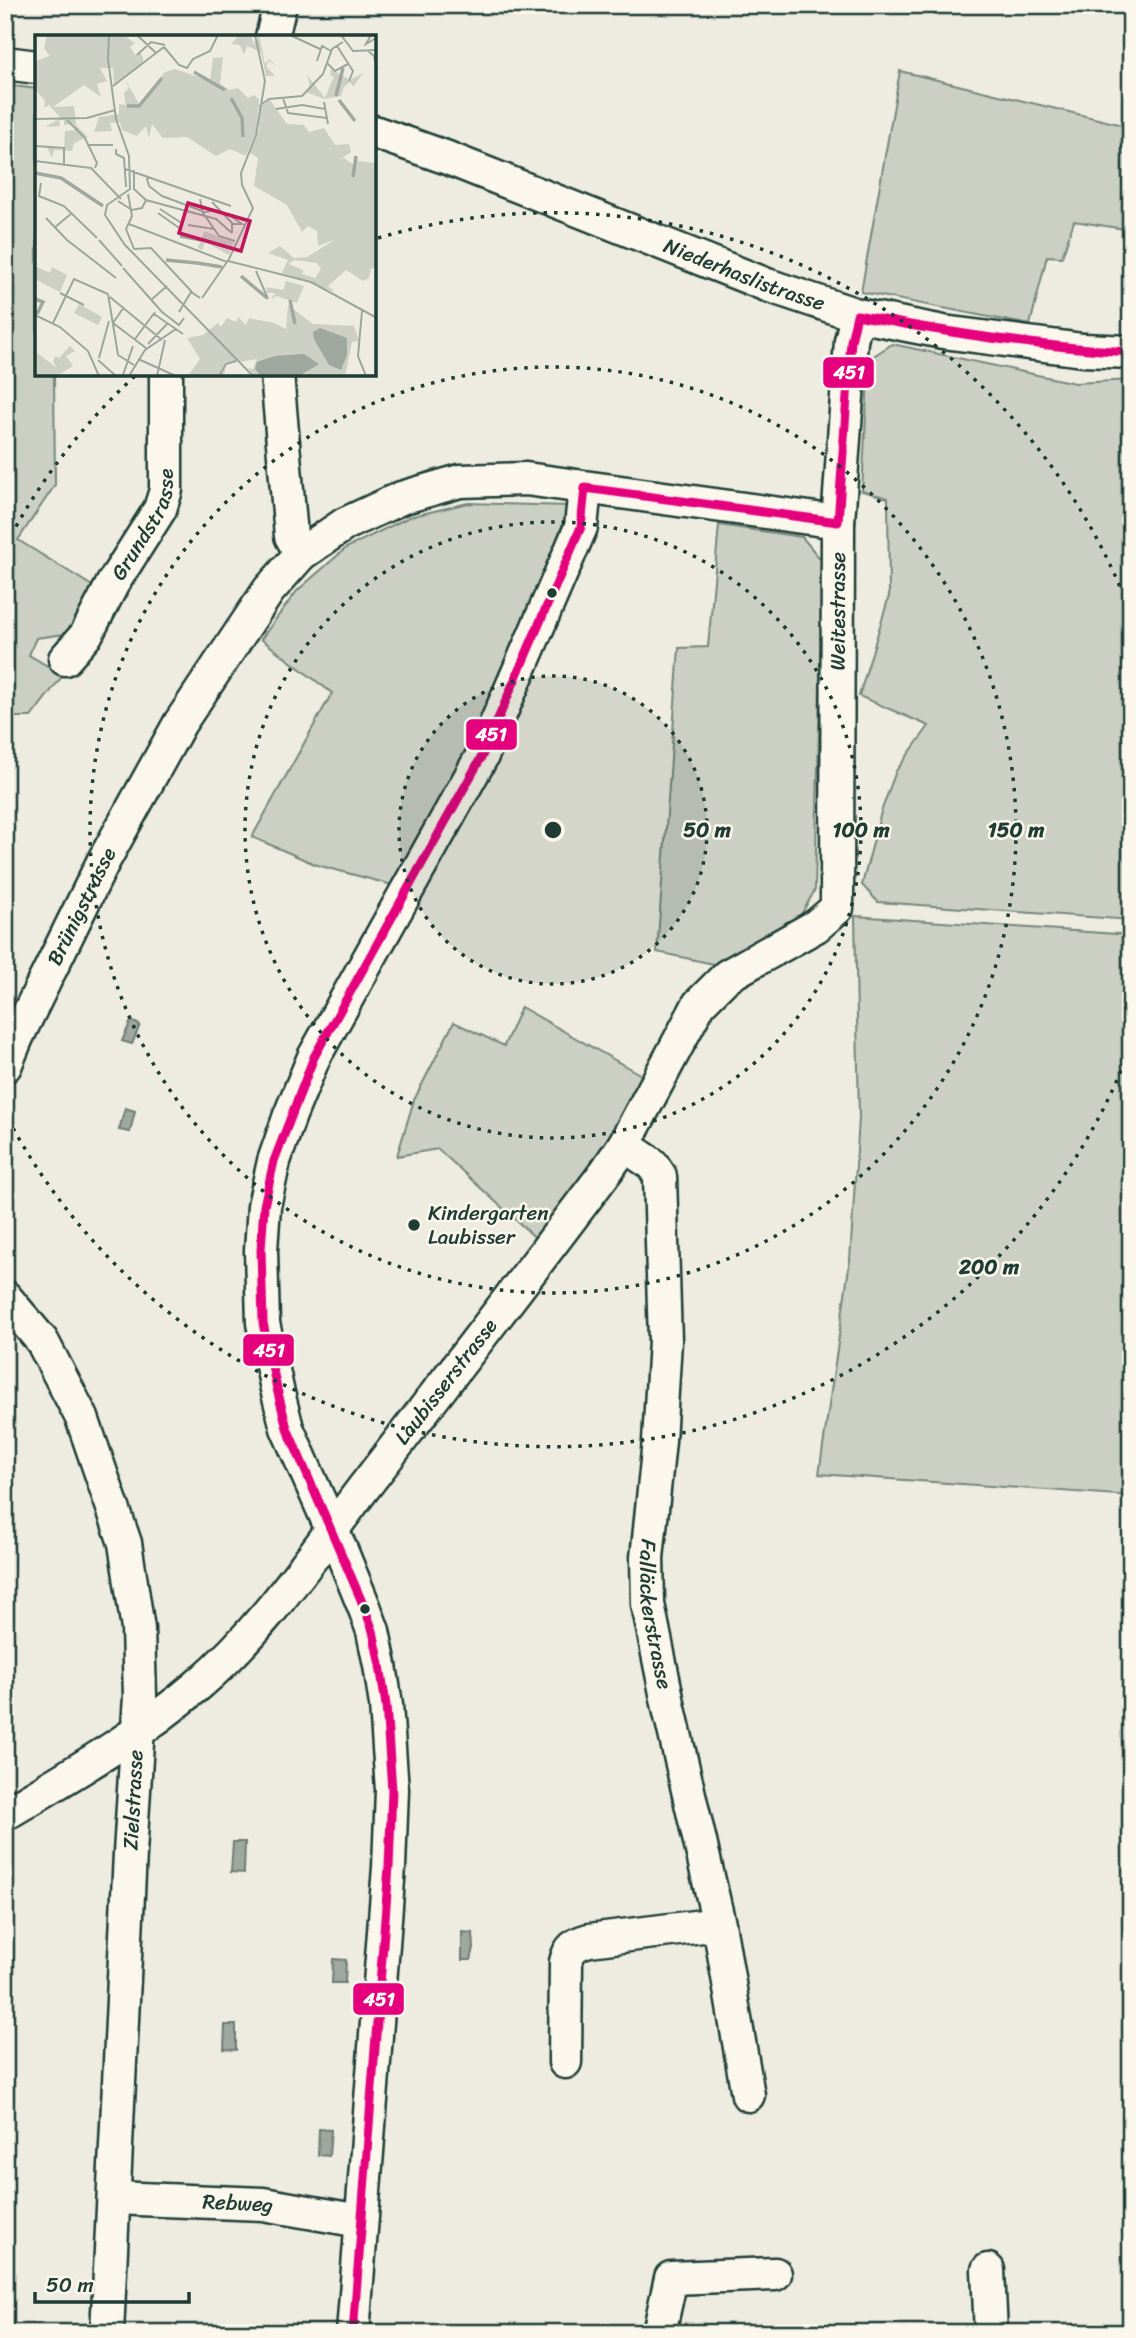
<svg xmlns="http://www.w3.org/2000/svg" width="1136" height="2338" font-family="Sriracha,sans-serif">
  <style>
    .green { fill: #cbcfc4; stroke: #75867c; stroke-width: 2 }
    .water { fill: #9fa89f; stroke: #6c7d74; stroke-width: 2 }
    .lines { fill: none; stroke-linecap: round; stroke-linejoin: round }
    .minor-casing { stroke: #1f3d34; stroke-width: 37 }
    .minor { stroke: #fbf7ec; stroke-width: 32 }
    .bus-1-casing { stroke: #fbf7ec; stroke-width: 14 }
    .bus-1 { stroke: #e5007d; stroke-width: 9 }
    .ring { fill: none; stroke: #1f3d34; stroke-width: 3.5; stroke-dasharray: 3.5 7 }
    .bus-dot { fill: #1f3d34; stroke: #fbf7ec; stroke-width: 2.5 }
    .labels { text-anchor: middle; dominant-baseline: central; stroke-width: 5; stroke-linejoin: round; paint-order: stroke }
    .street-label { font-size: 21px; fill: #1f3d34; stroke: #fbf7ec }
    .poi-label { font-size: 21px; fill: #1f3d34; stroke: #fbf7ec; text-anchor: start }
    .inset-river { fill: none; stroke: #9fa89f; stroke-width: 3.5 }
    .inset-road { fill: none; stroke: #9ba69c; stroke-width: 2 }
    .view { fill: #c2185b; fill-opacity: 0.15; stroke: #c2185b; stroke-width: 3.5 }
    .inset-edge { fill: none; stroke: #1f3d34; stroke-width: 3.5 }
    .centre { fill: #1f3d34; stroke: #fbf7ec; stroke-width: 3.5 }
    .ring-label { font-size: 21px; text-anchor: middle; font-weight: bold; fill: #1f3d34; stroke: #fbf7ec; stroke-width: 5; stroke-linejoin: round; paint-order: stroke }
    .line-badge { stroke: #fbf7ec; stroke-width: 2.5 }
    .badge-label { font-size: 19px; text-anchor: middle; font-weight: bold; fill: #fff }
  </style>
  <rect width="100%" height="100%" fill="#eeece1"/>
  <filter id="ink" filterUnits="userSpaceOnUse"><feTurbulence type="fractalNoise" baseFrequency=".0143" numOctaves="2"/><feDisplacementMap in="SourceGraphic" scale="14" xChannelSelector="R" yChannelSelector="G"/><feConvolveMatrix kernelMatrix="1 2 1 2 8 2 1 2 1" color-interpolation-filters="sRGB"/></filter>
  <g filter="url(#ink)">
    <g class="green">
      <path d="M900,71L1131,127V230L1074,221L1062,257L1047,256L1030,325L861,292Z"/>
      <path d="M5,85L37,89V374L54,375L55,485L18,540L102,592L80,632L36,638L29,655L63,675L31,717H5Z"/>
      <path d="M892,344L1075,383L1131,380V920L878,902L862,885L881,812L896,771L929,726L859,696L889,596L888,498L862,491L869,359Z"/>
      <path d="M468,503L570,506L473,749L396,886L317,865L252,837L332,693L261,639L297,591L346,548L409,517Z"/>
      <path d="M719,525L802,537L823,562L815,890L794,927L718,965L657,952L679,648L708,647Z"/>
      <path d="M855,916L1131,935V1496L819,1474L850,1260L859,1118Z"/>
      <path d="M521,1007L650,1080L542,1244L438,1149L397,1156L414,1100L454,1022L504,1046Z"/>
    </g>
    <g class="water">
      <path d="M131,1021L140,1025L132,1044L122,1041Z"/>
      <path d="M125,1108L135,1111L130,1132L119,1130Z"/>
      <path d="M233,1842H245L244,1873L231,1872Z"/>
      <path d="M462,1932L473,1933L474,1948L471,1960H462Z"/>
      <path d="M333,1959L346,1960L345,1983H332Z"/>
      <path d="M225,2025H236V2050L224,2049Z"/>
      <path d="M319,2129L331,2130L329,2156L318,2155Z"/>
    </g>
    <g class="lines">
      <g class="minor-casing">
        <g id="minor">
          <path d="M272,37L280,5"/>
          <path d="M5,63L37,67"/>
          <path id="s1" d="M374,132L445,157L767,285L857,315L943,332L1083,350L1131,352"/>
          <path d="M277,374L291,536L301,554"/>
          <path id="s2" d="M65,659L86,635L113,583L160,509L166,490V374"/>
          <path id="s3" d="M5,1066L17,1037L103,862L180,723L269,590L301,554L345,524L401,498L460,481L526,479L838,522"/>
          <path id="s4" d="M624,1145L652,1164L660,1176L665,1341L659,1441L647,1558L648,1604L669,1708L719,1924L748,2095"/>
          <path d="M5,1297L42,1341L82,1418L125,1543L138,1629L140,1696L130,1853L107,2333"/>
          <path id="s5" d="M5,1814C72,1774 139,1736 198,1685C263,1630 311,1557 362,1490C444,1384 526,1278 607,1170L624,1145L699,1004L727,976L816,926L837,908L838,522L851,341L857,315"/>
          <path d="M565,2062L566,1962C569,1948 575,1944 589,1940L719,1924"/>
          <path id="s6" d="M114,2198L263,2204L360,2221"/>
          <path d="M988,2270L991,2333"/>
          <path d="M353,2333L389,1867L392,1790L386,1705L380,1665L373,1631L365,1609L341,1550L287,1428L277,1389L263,1323L261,1250L264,1206L274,1161L290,1115L314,1057L482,756L581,527L585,488"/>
          <path d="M659,2333L671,2278L775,2274"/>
        </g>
      </g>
      <use href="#minor" class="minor"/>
      <g class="bus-1-casing">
        <path id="bus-1" d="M353,2333L389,1867L392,1790L386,1705L380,1665L373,1631L365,1609L287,1428L277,1389L263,1323L261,1250L264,1206L274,1161L314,1057L482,756L581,527L585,488L838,522L851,341L857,315C948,333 1038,347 1131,352"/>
      </g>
      <use href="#bus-1" class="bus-1"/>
    </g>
  </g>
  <circle cx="553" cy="830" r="154" fill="#1f3d34" fill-opacity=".12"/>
  <g class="ring">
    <circle cx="553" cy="830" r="154"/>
    <circle cx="553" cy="830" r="308"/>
    <circle cx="553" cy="830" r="463"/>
    <path d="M1129 1051A617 617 0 0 1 6 1115M6 545A617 617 0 0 1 136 375M378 238A617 617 0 0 1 1129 609"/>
  </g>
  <g class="bus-dot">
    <circle cx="552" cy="593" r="6"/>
    <circle cx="414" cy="1225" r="7"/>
    <circle cx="365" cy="1609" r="6"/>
  </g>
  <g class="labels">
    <g class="street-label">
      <text stroke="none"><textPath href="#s1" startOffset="397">Niederhaslistrasse</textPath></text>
      <text stroke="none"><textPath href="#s2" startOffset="158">Grundstrasse</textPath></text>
      <text stroke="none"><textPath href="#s5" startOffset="1547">Weitestrasse</textPath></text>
      <text stroke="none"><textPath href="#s3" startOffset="177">Brünigstrasse</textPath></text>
      <text stroke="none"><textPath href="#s5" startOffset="625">Laubisserstrasse</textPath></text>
      <text stroke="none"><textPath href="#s4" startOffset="488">Falläckerstrasse</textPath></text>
      <text transform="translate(133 1800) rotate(-87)">Zielstrasse</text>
      <text stroke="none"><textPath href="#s6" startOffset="124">Rebweg</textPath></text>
    </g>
    <g class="poi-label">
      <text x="428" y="1213">Kindergarten<tspan x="428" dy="24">Laubisser</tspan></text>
    </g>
  </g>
  <g transform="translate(35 35)">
    <rect width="341" height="341" fill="#eeece1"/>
    <path d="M12,0L91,2L100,8L95,12L100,20L105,17L108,22V29L79,49L78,33H65L72,46L62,49L66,62L49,50L18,72L39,71L41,90L53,102L39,108L37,116L19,115L17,123L12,112L29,115L30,96L42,95L38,89L29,90V85H24L25,91L10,92L26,83L14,70L9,73L10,66L0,54V26L15,21L9,13ZM204,0L216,1L219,9L224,0L230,29L234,24L243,32L234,26L231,31L240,41H231L226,17L212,11L209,20L205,10L196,9ZM188,22L185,49L195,55L181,58L203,53L213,63L219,60L224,64L222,94L211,121L195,114L181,121L152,102L128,103L117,89L114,103L111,91L102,101L87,95L85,87L75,88L77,96L59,97L64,82L84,79V69L91,70L89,58L94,53L89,42L104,69L130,37L140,34L175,46L178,23ZM296,34L315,45L328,38L318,52L315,47L309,52L306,61L289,64L271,57L275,51L272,40L290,63L299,41H295ZM235,65L252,89L269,90L274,97L289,93L300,110L314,109L316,117L304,125L309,123L319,130L322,126L341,128V232L336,234L334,243L328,246L311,235L293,251L300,257L247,238L253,225L233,218L245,211L259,223L272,222L301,204L283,211L282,196L273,191L267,197L252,170L219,151L223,123L214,117L224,94V72ZM259,225L282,228L286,234L280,243L267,239L268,235L254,229ZM169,196L199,207L194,220L170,207L167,215L163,213ZM0,231L15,238L17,232L32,240L25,257L0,244ZM251,246L269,251L262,268L242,261L236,264L240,258H232L231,252L248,255ZM44,269L67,282L63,290L39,278ZM253,270L278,289L319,291L324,306L317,307L310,341H219L213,333L218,334L222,324L191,329L189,341H153L165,324L152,303L168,300L183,288L186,292L192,283L201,287L203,282L211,290L214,283L239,288L251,294ZM35,311L40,316L31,321L38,331L22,341H0V316L23,334L18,327L20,321L24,323Z" fill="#cbcfc4" fill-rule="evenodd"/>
    <path d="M285,293L312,303V320L306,335L294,330L279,304L278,297ZM269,319L284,329L264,341H226L220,334L222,327L240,321Z" fill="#9fa89f"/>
    <path class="inset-river" d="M159,37L190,55M301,61L308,33M196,63L207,83L208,102M304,65L320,86M92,71H104L127,43M0,138L26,143L68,171M318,142L321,121M145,201L166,205M131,225L162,228M162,228L187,232M206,241L232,263M0,264L8,267L2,279M255,265L260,289"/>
    <path class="inset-road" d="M74,0L73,24L81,84L94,121L95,154L72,170L70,180L90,210L218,341M102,0L121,18M255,0L285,14M306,0L318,16L342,15M336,0L331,9L341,3M302,11L318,36L314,46M129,12L144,30L152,33L158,24L175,16L183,0M333,16L339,21L342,35M102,20L116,7L130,10M282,26L287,11L296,16M292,28L300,36L313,29M78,51L129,12M248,63L253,78L292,83M289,67L293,89M224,71L234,64L267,61L288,39L297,14L308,7M241,74L267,70L290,74M0,84L52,83L80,75M32,85L50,103L62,128L60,133M52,110H78M0,111L29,113V129M81,114V119L89,123L91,152M0,126L56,133L86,164M90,134L196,171M99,135V154L111,165L181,184L197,198M111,140L114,151L127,161L170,177L182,175M6,148L4,161L29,171L62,203M93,159L97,181L91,194L99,214M165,164L168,178L184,201L200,206M83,166L97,175L107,173L111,165M177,167L197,188V198M125,174L148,189M123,178L147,195M197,182L207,189H198M11,183L32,205L81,243M94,189L192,227M153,190L179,194M19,193L37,178M64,205L87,231M99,214L116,213L157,257M193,226L276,247L342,283M88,233L127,277L144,290L149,283M221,236L233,264M25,258L49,270M73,259L83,320L99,330M75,262L127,305M167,263L194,224L218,173L207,150L206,138L221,100L230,46L220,0M116,265L132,251M89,272L78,288L111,313M327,276L323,321L331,341M144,277L156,257L165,263M119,279L148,299M0,280L25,292L53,316L64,341M18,288L39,244L73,259M100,304L120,277M113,309L132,289M64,323L74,286M103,324L141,341M63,325L81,341M88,340L98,311M94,341L110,315L141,294M122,341L130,305M184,341L191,329L201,326"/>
    <path class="view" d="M153,168L215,186L206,216L144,198Z"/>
    <rect width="341" height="341" class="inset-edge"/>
  </g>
  <circle cx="553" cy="830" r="10" class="centre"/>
  <g class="ring-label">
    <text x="707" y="837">50 m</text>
    <text x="861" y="837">100 m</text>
    <text x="1016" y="837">150 m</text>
    <text x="989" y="1274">200 m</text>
  </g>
  <g class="line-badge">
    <rect x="822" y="356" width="53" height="33" rx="7" fill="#e5007d"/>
    <rect x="465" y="718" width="53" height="33" rx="7" fill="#e5007d"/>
    <rect x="242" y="1333" width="53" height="34" rx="7" fill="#e5007d"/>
    <rect x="352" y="1982" width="53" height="34" rx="7" fill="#e5007d"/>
  </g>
  <g class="badge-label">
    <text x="849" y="379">451</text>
    <text x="491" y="741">451</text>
    <text x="269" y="1357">451</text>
    <text x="379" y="2006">451</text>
  </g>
  <rect width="1136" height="2338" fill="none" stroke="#fbf7ec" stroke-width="28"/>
  <rect x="14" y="14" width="1108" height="2310" fill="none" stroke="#1f3d34" stroke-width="2.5" filter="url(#ink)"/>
  <path d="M35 2292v10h154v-10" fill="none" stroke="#1f3d34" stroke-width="3.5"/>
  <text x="46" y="2292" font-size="21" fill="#1f3d34" stroke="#fbf7ec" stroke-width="5" paint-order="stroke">50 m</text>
</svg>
